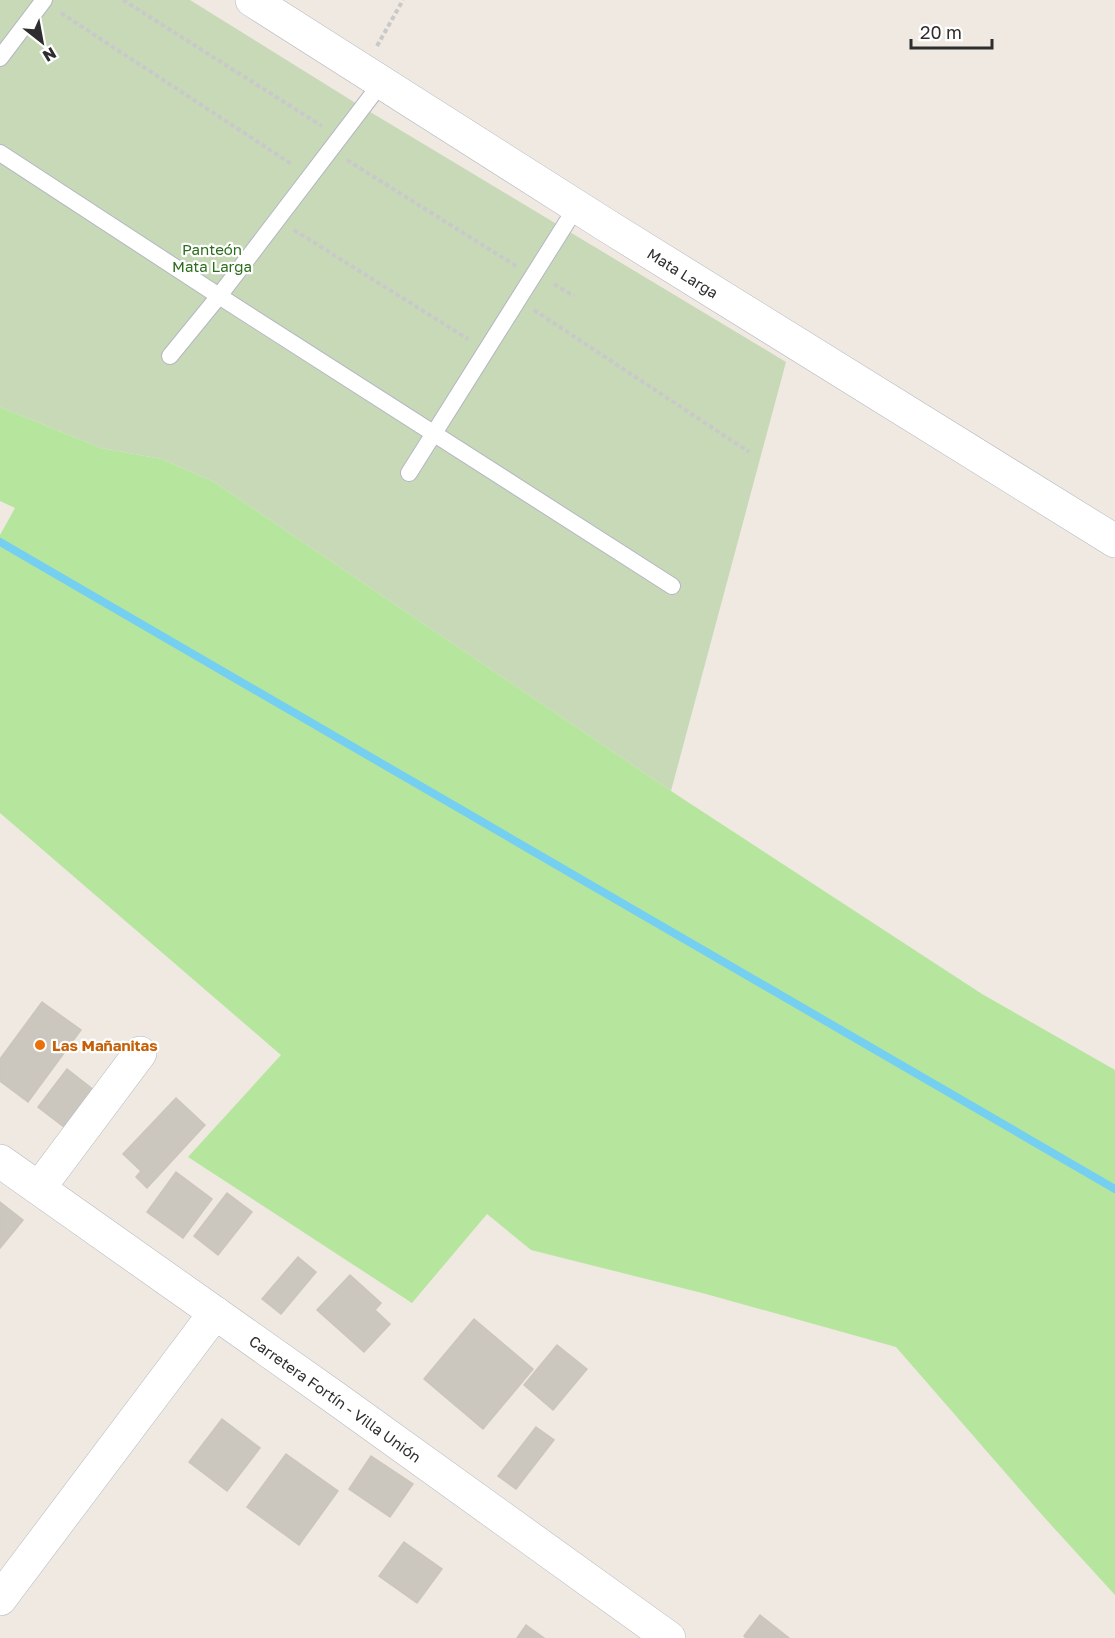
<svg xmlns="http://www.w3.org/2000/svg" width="1115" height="1638" font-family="'Golos Text',sans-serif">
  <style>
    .green { fill: #b6e59e }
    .cemetery { fill: #c8d9b8 }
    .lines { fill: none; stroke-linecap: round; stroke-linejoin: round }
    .stream { stroke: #75cff0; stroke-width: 8 }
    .building { fill: #cbc7bf; stroke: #cbc5ba; stroke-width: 1.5 }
    .service-casing { stroke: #b4b7c1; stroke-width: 18 }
    .minor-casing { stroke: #b4b7c1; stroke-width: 34 }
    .secondary-casing { stroke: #b4b7c1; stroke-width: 34 }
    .path { stroke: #c9c9c9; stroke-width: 4; stroke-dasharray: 4.5 3; stroke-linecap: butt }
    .service { stroke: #fff; stroke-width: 16 }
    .minor { stroke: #fff; stroke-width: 33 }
    .secondary { stroke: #fff; stroke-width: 33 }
    .food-dot { fill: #e8710a; stroke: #fff; stroke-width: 2 }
    .labels { text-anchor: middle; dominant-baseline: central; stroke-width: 4.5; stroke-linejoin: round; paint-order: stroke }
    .park-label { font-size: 15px; fill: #2c6e1b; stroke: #fff }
    .street-label { font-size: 15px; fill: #2e2e2e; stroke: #fff }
    .food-label { font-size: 15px; font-weight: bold; fill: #c56008; stroke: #fff; text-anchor: start }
  </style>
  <rect width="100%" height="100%" fill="#efe9e1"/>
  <path class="green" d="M0,407L101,448L162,459L214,482L671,791L982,994L1115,1070V1595L1043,1516L896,1347L706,1294L531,1250L487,1214L412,1303L188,1157L281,1055L0,813V535L15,508L0,501Z"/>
  <path class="cemetery" d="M0,0H190L362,107L786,362L671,791L214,482L162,459L101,448L0,407Z"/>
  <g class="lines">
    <path class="stream" d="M0,542L1115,1189"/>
  </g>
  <g class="building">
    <path d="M42,1002L81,1030L28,1102L0,1081V1059Z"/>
    <path d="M67,1069L94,1090L64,1127L38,1107Z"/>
    <path d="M176,1098L205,1125L147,1188L136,1177L141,1171L123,1154Z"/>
    <path d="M176,1172L212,1199L183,1238L147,1212Z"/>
    <path d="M227,1193L252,1212L218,1255L194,1236Z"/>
    <path d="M0,1202L23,1220L0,1248Z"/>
    <path d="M298,1257L316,1272L281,1314L262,1299Z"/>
    <path d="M350,1275L381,1303L375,1310L390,1324L364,1352L317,1310Z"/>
    <path d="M474,1319L533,1369L483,1429L424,1379Z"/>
    <path d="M557,1345L587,1369L553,1410L524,1385Z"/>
    <path d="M222,1419L260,1448L227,1491L189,1462Z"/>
    <path d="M536,1427L554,1440L516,1489L498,1476Z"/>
    <path d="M286,1454L338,1491L299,1545L247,1507Z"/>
    <path d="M371,1456L413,1484L390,1517L349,1489Z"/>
    <path d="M404,1542L442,1569L417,1603L379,1576Z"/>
    <path d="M760,1615L789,1638H746L744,1636Z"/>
    <path d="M526,1625L544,1638H517Z"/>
  </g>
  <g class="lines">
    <g class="service-casing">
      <g id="service">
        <path d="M0,58L44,0"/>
        <path d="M0,153L219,296L672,586"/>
        <path d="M170,356L219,296L382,82"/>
        <path d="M409,473L577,206"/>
      </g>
    </g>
    <g class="minor-casing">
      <g id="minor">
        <path id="s1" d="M252,0L609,227L1115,541"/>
        <path d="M39,1188L140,1053"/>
        <path d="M0,1599L215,1313"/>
      </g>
    </g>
    <g class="secondary-casing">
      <g id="secondary">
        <path id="s2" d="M0,1161L334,1397L669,1638"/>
      </g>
    </g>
    <g class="path">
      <path d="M123,0L322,126"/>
      <path d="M61,13L293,165"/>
      <path d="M377,46L403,0"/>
      <path d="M347,160L516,266"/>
      <path d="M294,230L468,339"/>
      <path d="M554,284L574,296"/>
      <path d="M534,310L749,452"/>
    </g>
    <use href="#service" class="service"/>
    <use href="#minor" class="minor"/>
    <use href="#secondary" class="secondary"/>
  </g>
  <circle class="food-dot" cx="40" cy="1045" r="6"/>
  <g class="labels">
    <g class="park-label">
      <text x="212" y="249">Panteón<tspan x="212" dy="17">Mata Larga</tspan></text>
    </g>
    <g class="street-label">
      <text stroke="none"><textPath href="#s1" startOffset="510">Mata Larga</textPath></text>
      <text stroke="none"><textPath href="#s2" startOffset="411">Carretera Fortín - Villa Unión</textPath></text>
    </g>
    <g class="food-label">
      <text x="52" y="1045">Las Mañanitas</text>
    </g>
  </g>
  <g transform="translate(42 42) rotate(149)" stroke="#ffffff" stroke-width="4.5" paint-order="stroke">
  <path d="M0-4.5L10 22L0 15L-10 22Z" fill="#2e2e2e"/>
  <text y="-9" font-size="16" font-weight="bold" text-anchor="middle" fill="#2e2e2e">N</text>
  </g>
  <path d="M911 39v9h81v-9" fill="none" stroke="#2e2e2e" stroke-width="3"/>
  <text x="920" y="39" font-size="18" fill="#2e2e2e" stroke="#ffffff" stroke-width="4.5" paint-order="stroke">20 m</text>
</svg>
